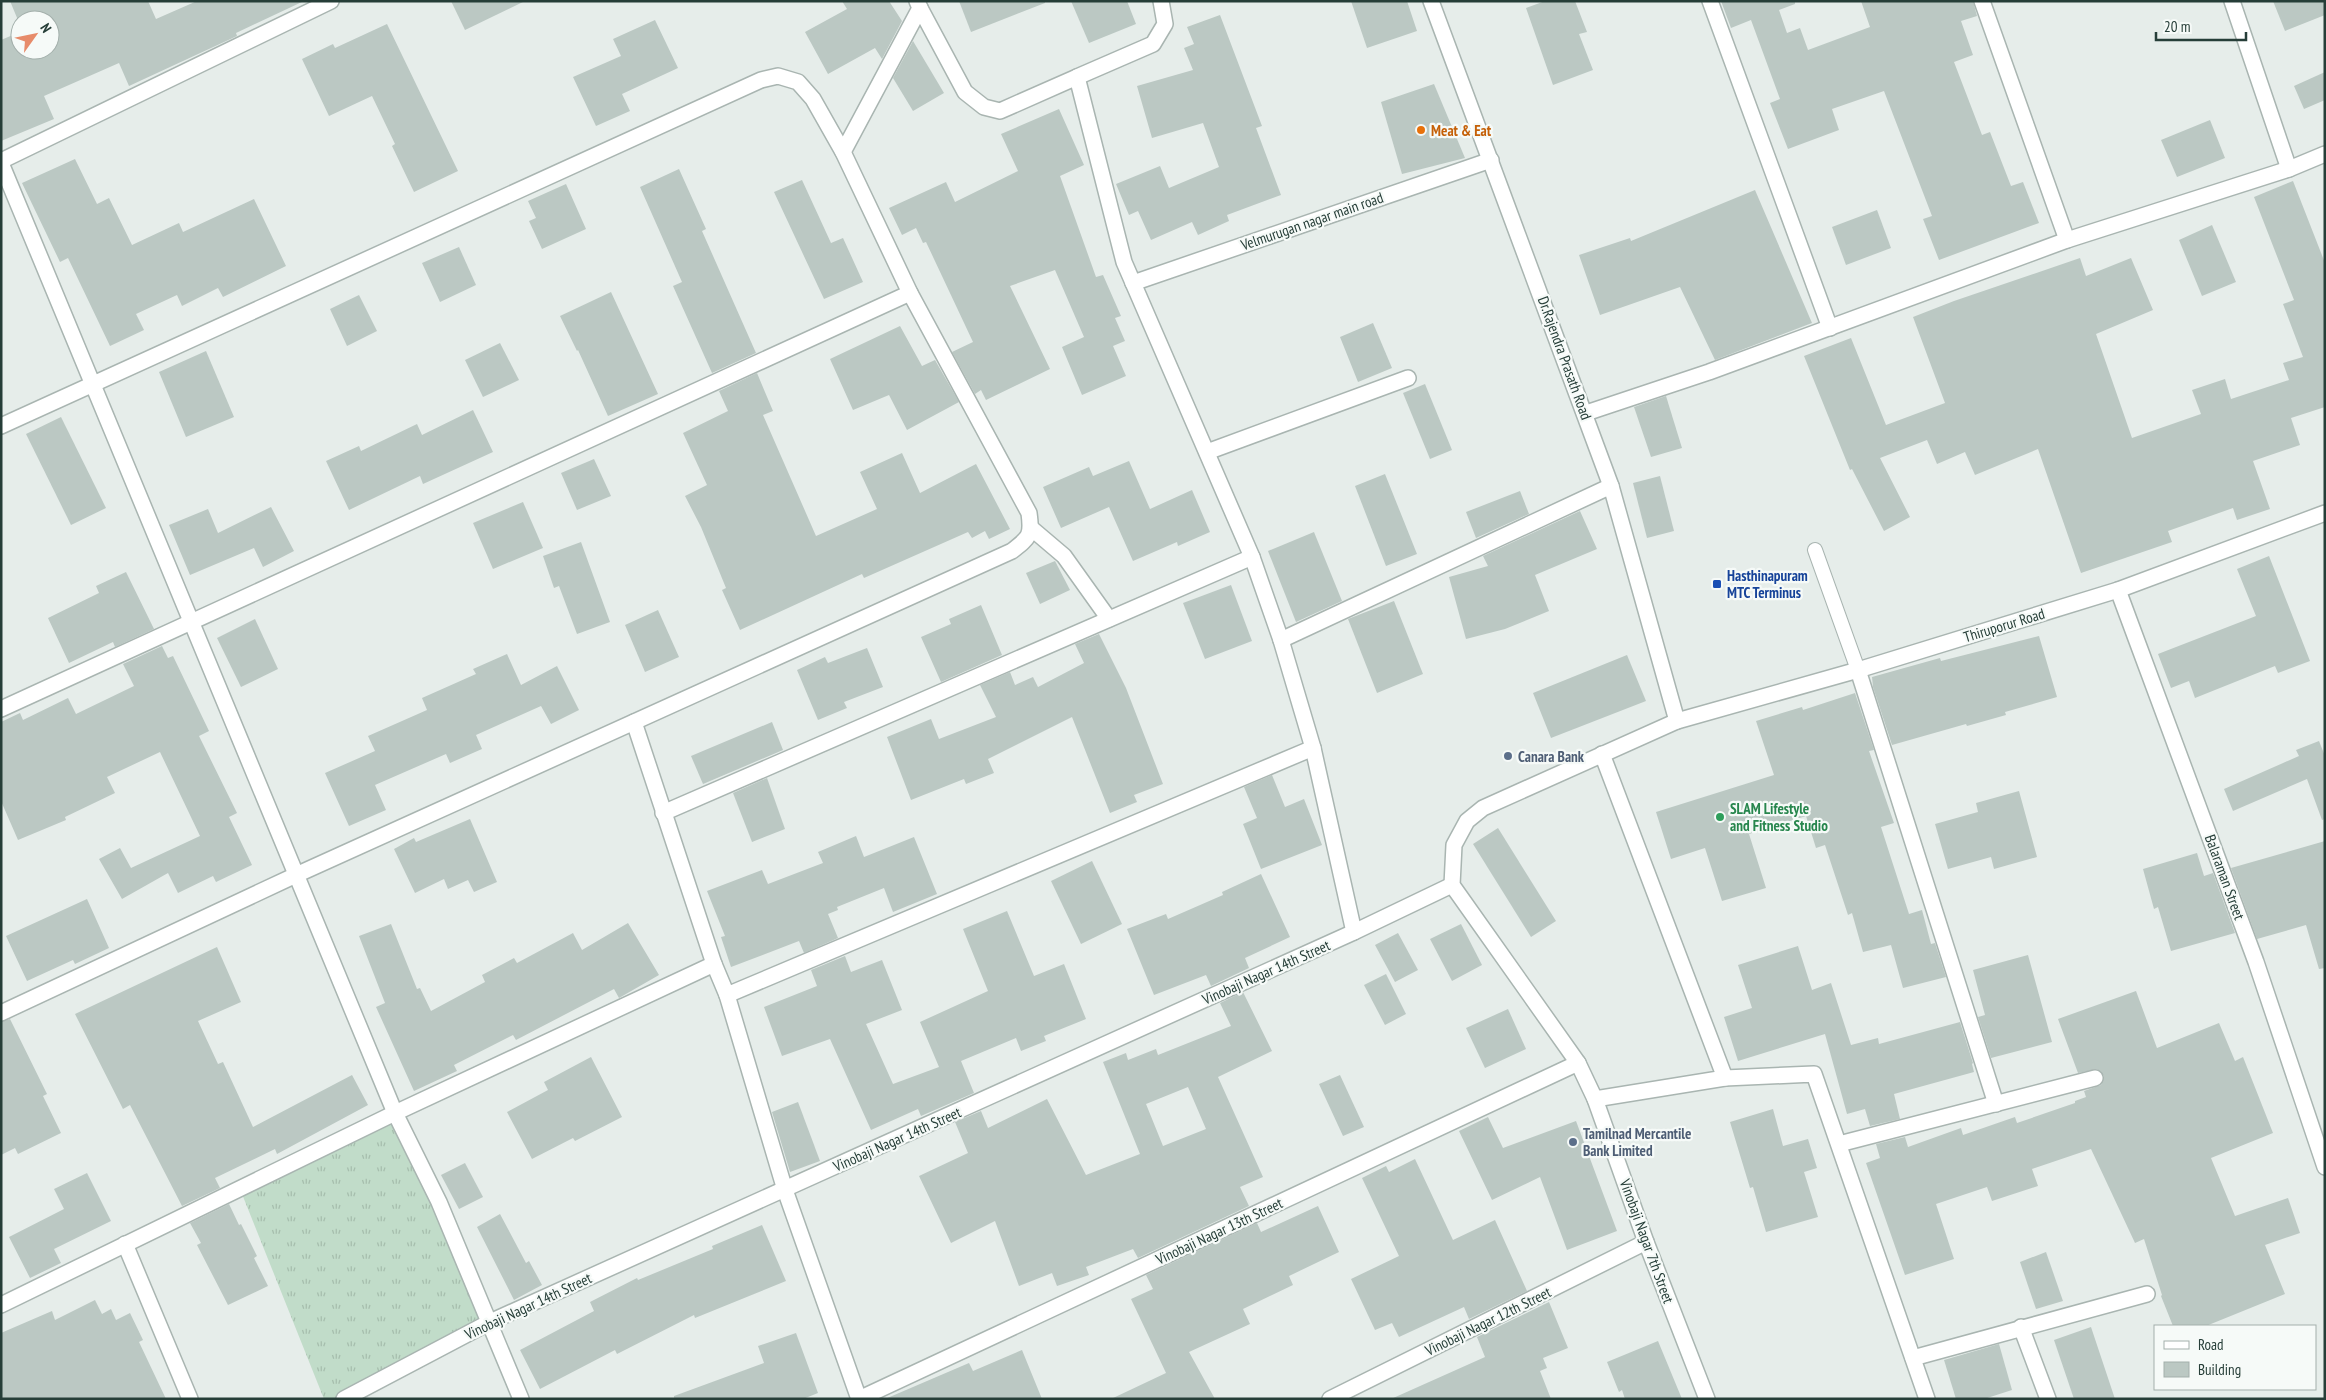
<svg xmlns="http://www.w3.org/2000/svg" width="2326" height="1400" font-family="'PT Sans Narrow',sans-serif">
  <style>
    .grass { fill: url(#grass-tufts) }
    .building { fill: #bbc8c3; fill-rule: evenodd }
    .lines { fill: none; stroke-linecap: round; stroke-linejoin: round }
    .service-casing { stroke: #a9b5b1; stroke-width: 16 }
    .minor-casing { stroke: #a9b5b1; stroke-width: 18 }
    .tertiary-casing { stroke: #a9b5b1; stroke-width: 18 }
    .service { stroke: #fff; stroke-width: 14 }
    .minor { stroke: #fff; stroke-width: 15 }
    .tertiary { stroke: #fff; stroke-width: 15 }
    .food-dot { fill: #e8710a; stroke: #f6faf8; stroke-width: 2 }
    .transit-dot { fill: #1a4fb4; stroke: #f6faf8; stroke-width: 2 }
    .service-dot { fill: #5c6f8a; stroke: #f6faf8; stroke-width: 2 }
    .leisure-dot { fill: #2e9e5b; stroke: #f6faf8; stroke-width: 2 }
    .labels { text-anchor: middle; dominant-baseline: central; stroke-width: 4.5; stroke-linejoin: round; paint-order: stroke }
    .food-label { font-size: 15px; font-weight: bold; fill: #c56008; stroke: #f6faf8; text-anchor: start }
    .street-label { font-size: 15px; fill: #263e38; stroke: #f6faf8 }
    .transit-label { font-size: 15px; font-weight: bold; fill: #164399; stroke: #f6faf8; text-anchor: start }
    .service-label { font-size: 15px; font-weight: bold; fill: #4e5e75; stroke: #f6faf8; text-anchor: start }
    .leisure-label { font-size: 15px; font-weight: bold; fill: #27864d; stroke: #f6faf8; text-anchor: start }
  </style>
  <defs>
    <pattern id="grass-tufts" width="24" height="20" patternUnits="userSpaceOnUse" patternTransform="scale(1.25)"><rect width="24" height="20" fill="#c1dcc9"/><path d="M3 7l-1-3M5 7V3M7 7l1-3M15 17l-1-3M17 17v-4M19 17l1-3" fill="none" stroke="#a6bead"/></pattern>
  </defs>
  <rect width="100%" height="100%" fill="#e6edea"/>
  <path class="grass" d="M395,1113L490,1322L344,1399H324L240,1189Z"/>
  <g class="building">
    <path d="M10,1H148L156,19L197,1H304L236,33L237,36L129,86L119,63L44,96L54,119L1,141V40L20,32V50H50V20H20V25Z"/>
    <path d="M451,1H525L465,30Z"/>
    <path d="M842,1H889L902,21L882,59L875,48L828,74L805,32L847,9Z"/>
    <path d="M959,1H1045V3L971,32Z"/>
    <path d="M1071,1H1127L1136,24L1089,43Z"/>
    <path d="M1351,1H1407L1417,31L1367,48Z"/>
    <path d="M1545,1H1575L1587,32L1579,34L1593,70L1553,85L1526,8Z"/>
    <path d="M1721,1H1795V4L1779,10L1787,33L1800,28L1808,50L1870,27L1861,1H1973L1977,16L1961,21L1973,55L1954,62L1982,135L1990,132L2011,186L2023,182L2039,223L1939,260L1923,219L1932,216L1884,91L1832,109L1839,130L1788,149L1770,103L1780,99L1751,20L1731,28Z"/>
    <path d="M2273,1H2325V15L2285,31Z"/>
    <path d="M1220,15L1262,126L1256,128L1281,195L1227,215L1229,221L1198,235L1192,222L1151,240L1138,211L1129,215L1116,184L1160,166L1169,188L1219,167L1203,123L1152,138L1137,86L1193,70L1184,48L1194,44L1187,27Z"/>
    <path d="M655,20L678,68L622,94L630,111L596,126L573,77L621,56L613,39Z"/>
    <path d="M387,24L458,171L414,192L392,146L395,144L372,96L329,116L302,59L333,44L335,48Z"/>
    <path d="M913,41L944,93L913,111L893,78Z"/>
    <path d="M2325,72V100L2304,109L2294,86Z"/>
    <path d="M1434,84L1465,158L1402,174L1381,102Z"/>
    <path d="M1059,109L1084,165L1060,176L1096,277L1103,275L1121,316L1115,318L1125,341L1113,346L1126,376L1082,395L1062,347L1084,337L1055,270L1010,286L1050,369L986,400L981,390L975,394L952,352L973,342L926,242L923,243L916,228L902,235L889,208L946,182L955,202L1018,171L1001,134Z"/>
    <path d="M2210,120L2225,158L2177,177L2161,140Z"/>
    <path d="M75,159L97,204L109,198L132,245L179,223L183,232L254,199L286,266L223,297L218,288L182,306L177,295L136,314L144,330L110,346L68,258L60,262L22,183Z"/>
    <path d="M679,169L706,229L702,231L756,353L712,373L673,286L682,282L640,187Z"/>
    <path d="M802,180L831,243L843,238L863,282L824,299L774,192Z"/>
    <path d="M2293,181L2325,263V407L2291,418L2300,445L2253,461L2270,509L2237,520L2233,508L2168,531L2172,542L2081,573L2038,449L1975,475L1965,452L1937,464L1927,440L1880,458L1910,517L1884,531L1852,469L1850,470L1804,356L1851,338L1886,425L1945,403L1913,317L1954,301L2080,258L2086,276L2131,258L2153,310L2096,334L2132,438L2201,414L2192,390L2225,379L2231,399L2289,380L2283,363L2303,357L2283,304L2294,300L2254,197Z"/>
    <path d="M566,184L586,229L542,249L529,221L536,218L528,201Z"/>
    <path d="M1755,190L1812,323L1715,360L1680,287L1600,315L1579,255L1630,238L1631,241Z"/>
    <path d="M1877,210L1891,248L1846,265L1832,227Z"/>
    <path d="M2212,225L2236,282L2202,296L2179,240Z"/>
    <path d="M459,247L476,285L440,302L422,263Z"/>
    <path d="M611,292L658,394L608,416L578,350L577,351L560,316Z"/>
    <path d="M359,295L377,331L347,346L330,309Z"/>
    <path d="M1373,323L1392,368L1358,382L1340,337Z"/>
    <path d="M900,326L922,366L935,360L959,402L907,430L889,395L853,410L830,359Z"/>
    <path d="M500,343L519,380L483,397L465,360Z"/>
    <path d="M206,351L234,417L186,437L159,372Z"/>
    <path d="M757,373L773,411L763,415L816,536L877,509L860,472L902,453L920,493L976,464L1010,529L989,539L985,531L972,538L968,532L864,578L862,574L740,630L722,590L726,588L701,527L685,496L707,485L683,433L728,411L719,391Z"/>
    <path d="M1425,384L1452,450L1430,459L1403,393Z"/>
    <path d="M1666,396L1682,448L1651,457L1634,407Z"/>
    <path d="M473,410L493,452L423,484L420,476L349,510L326,461L359,446L361,451L417,424L422,435Z"/>
    <path d="M61,417L106,508L71,525L26,434Z"/>
    <path d="M594,459L611,496L577,510L561,473Z"/>
    <path d="M1129,461L1150,509L1192,490L1210,532L1178,546L1177,542L1133,561L1109,507L1061,528L1043,487L1089,467L1093,476Z"/>
    <path d="M1385,474L1417,554L1386,566L1355,486Z"/>
    <path d="M1660,476L1674,531L1647,538L1633,483Z"/>
    <path d="M1520,491L1529,514L1476,538L1466,512Z"/>
    <path d="M523,502L543,548L493,569L473,523Z"/>
    <path d="M271,507L294,551L263,567L254,548L190,575L169,525L208,509L218,533Z"/>
    <path d="M1580,511L1597,549L1535,575L1549,611L1505,629L1466,639L1449,577L1488,566L1483,556Z"/>
    <path d="M1314,532L1342,601L1296,622L1268,551Z"/>
    <path d="M581,542L610,622L577,634L559,586L554,588L543,556Z"/>
    <path d="M2269,556L2310,661L2278,673L2275,666L2195,698L2189,681L2171,688L2158,654L2256,616L2237,569Z"/>
    <path d="M1055,561L1070,590L1040,604L1026,573Z"/>
    <path d="M126,572L154,629L115,647L113,642L69,663L48,618L99,593L96,586Z"/>
    <path d="M1231,585L1252,641L1205,659L1183,603Z"/>
    <path d="M1394,601L1423,674L1377,693L1348,619Z"/>
    <path d="M981,605L1002,655L941,682L921,637L951,624L949,619Z"/>
    <path d="M658,610L679,657L645,672L625,625Z"/>
    <path d="M255,619L278,669L241,687L217,638Z"/>
    <path d="M1099,634L1126,688L1163,784L1134,795L1137,802L1110,813L1072,717L988,759L994,773L966,784L964,779L911,800L887,737L931,719L939,739L996,717L980,685L1010,672L1015,685L1033,677L1038,687L1084,663L1075,644Z"/>
    <path d="M2039,636L2057,697L2005,712L2006,715L1967,726L1966,724L1892,745L1873,687L1872,677L1940,658L1941,661Z"/>
    <path d="M162,646L168,658L173,656L209,731L199,736L237,813L229,817L252,865L216,882L213,876L178,893L168,873L122,899L99,859L120,848L131,868L200,836L160,752L107,777L115,793L65,817L66,820L18,840L1,801V722L20,713L23,720L68,698L76,714L134,686L123,664Z"/>
    <path d="M867,648L883,687L844,702L847,708L818,720L797,670L825,657L828,663Z"/>
    <path d="M507,654L521,685L557,666L579,710L551,724L541,706L476,735L482,749L450,763L446,754L375,785L386,810L349,826L325,773L375,751L368,736L427,710L422,698L476,674L473,669Z"/>
    <path d="M1627,655L1646,701L1551,738L1533,693Z"/>
    <path d="M1855,693L1874,750L1869,751L1894,823L1881,827L1909,914L1922,910L1931,944L1935,943L1946,977L1903,988L1891,945L1863,952L1852,913L1848,915L1825,845L1816,848L1806,816L1749,834L1766,888L1722,901L1705,848L1671,859L1656,812L1774,775L1756,721L1802,707L1803,710Z"/>
    <path d="M772,722L783,750L703,784L691,756Z"/>
    <path d="M2319,741L2325,756V819L2322,820L2307,779L2233,811L2224,789L2299,756L2296,750Z"/>
    <path d="M1272,775L1285,807L1304,799L1322,845L1261,869L1243,824L1257,818L1244,787Z"/>
    <path d="M767,778L785,829L752,842L733,793Z"/>
    <path d="M2019,791L2037,857L1994,869L1991,857L1948,869L1935,824L1978,812L1976,803Z"/>
    <path d="M470,819L497,882L474,892L468,880L448,889L444,879L415,893L394,849L414,838L416,842Z"/>
    <path d="M1498,828L1556,921L1531,937L1473,844Z"/>
    <path d="M856,836L864,857L914,837L937,894L893,912L884,888L837,907L838,910L828,914L838,938L804,953L799,941L731,967L721,937L725,936L707,891L762,870L768,884L823,863L818,852Z"/>
    <path d="M2325,841V968L2319,969L2306,925L2257,939L2231,868Z"/>
    <path d="M2197,853L2204,876L2213,873L2235,933L2171,951L2158,907L2154,909L2143,869Z"/>
    <path d="M1092,861L1122,924L1081,944L1051,881Z"/>
    <path d="M1261,874L1290,937L1245,958L1249,968L1211,986L1206,975L1154,995L1127,929L1166,914L1168,919L1223,895L1222,892Z"/>
    <path d="M87,899L109,948L75,964L73,960L27,981L6,936Z"/>
    <path d="M1007,911L1034,976L1064,964L1086,1019L1044,1036L1046,1041L1021,1051L1016,1038L961,1061L974,1093L921,1116L918,1109L871,1130L830,1039L782,1056L764,1007L817,986L811,970L845,956L851,972L882,960L902,1010L866,1024L893,1084L939,1067L920,1022L988,991L963,929Z"/>
    <path d="M628,923L659,975L619,998L614,989L516,1040L513,1035L454,1065L457,1071L414,1091L376,1007L385,1003L359,936L391,924L417,989L420,988L431,1011L485,982L482,975L514,958L517,963L573,933L582,950Z"/>
    <path d="M1461,924L1482,965L1452,981L1430,939Z"/>
    <path d="M1398,933L1418,970L1395,982L1375,945Z"/>
    <path d="M1798,946L1812,990L1831,983L1851,1045L1878,1038L1879,1044L1960,1022L1973,1063L1972,1064L1974,1072L1894,1094L1900,1119L1870,1126L1865,1109L1847,1114L1825,1034L1738,1061L1724,1017L1752,1008L1738,965Z"/>
    <path d="M217,947L241,1002L198,1021L218,1064L223,1062L253,1127L352,1075L368,1105L277,1154L275,1149L215,1178L220,1188L182,1206L130,1105L123,1109L75,1014Z"/>
    <path d="M2028,955L2052,1042L1991,1058L1978,1017L1985,1015L1973,970Z"/>
    <path d="M1386,974L1406,1014L1385,1025L1364,985Z"/>
    <path d="M2136,991L2157,1048L2219,1023L2235,1061L2243,1057L2273,1133L2211,1158L2235,1216L2288,1198L2300,1233L2265,1245L2285,1294L2206,1326H2173L2161,1296L2162,1295L2144,1239L2135,1243L2091,1149L2032,1169L2038,1186L1992,1201L1987,1187L1936,1204L1954,1259L1905,1275L1866,1163L1880,1158L1876,1144L1905,1137L1908,1147L1961,1128L1963,1135L2015,1117L2017,1123L2075,1103V1101L2086,1097L2084,1091L2101,1085L2104,1076L2097,1069L2078,1073L2058,1019Z"/>
    <path d="M1243,992L1272,1051L1218,1077L1263,1177L1240,1187L1249,1206L1138,1258L1133,1249L1086,1267L1089,1275L1057,1286L1052,1273L1019,1286L995,1221L951,1243L919,1176L968,1153L955,1122L981,1111L988,1128L1047,1099L1086,1175L1140,1154L1103,1062L1126,1053L1128,1060L1156,1049L1158,1055L1231,1026L1220,1003ZM1188,1087L1206,1129L1163,1146L1146,1104Z"/>
    <path d="M1508,1009L1526,1049L1485,1068L1466,1028Z"/>
    <path d="M10,1019L47,1094L43,1096L61,1133L18,1154L15,1148L1,1155V1022Z"/>
    <path d="M591,1057L622,1117L575,1141L573,1138L532,1159L507,1112L548,1090L544,1082Z"/>
    <path d="M1340,1075L1364,1127L1343,1136L1319,1084Z"/>
    <path d="M798,1102L820,1161L790,1172L772,1112Z"/>
    <path d="M1773,1109L1783,1146L1808,1139L1817,1168L1804,1172L1818,1217L1766,1232L1753,1187L1750,1188L1730,1122Z"/>
    <path d="M1488,1117L1503,1148L1576,1121L1617,1231L1567,1250L1540,1177L1492,1200L1459,1131Z"/>
    <path d="M1415,1159L1453,1240L1495,1220L1527,1291L1469,1319L1464,1307L1399,1337L1392,1323L1375,1330L1351,1279L1399,1256L1362,1178L1386,1166L1389,1172Z"/>
    <path d="M465,1163L483,1197L459,1209L441,1175Z"/>
    <path d="M87,1173L111,1221L54,1249L61,1263L30,1278L9,1237L64,1209L54,1189Z"/>
    <path d="M229,1204L239,1225L241,1224L257,1256L254,1258L268,1286L228,1305L197,1245L201,1243L190,1223Z"/>
    <path d="M1318,1206L1339,1252L1289,1276L1293,1285L1243,1309L1250,1324L1189,1352L1215,1399H1111L1166,1373L1131,1299L1153,1289L1146,1275L1257,1223L1261,1232Z"/>
    <path d="M500,1214L526,1263L529,1261L542,1285L514,1300L477,1227Z"/>
    <path d="M762,1225L786,1281L695,1318L694,1315L617,1354L615,1350L540,1389L520,1350L594,1311L590,1302L637,1278L638,1280L713,1249L712,1246Z"/>
    <path d="M2046,1252L2063,1301L2036,1309L2020,1262Z"/>
    <path d="M95,1300L102,1314L111,1309L116,1320L130,1313L143,1340L139,1342L166,1399H1V1333L52,1311L55,1320Z"/>
    <path d="M1549,1302L1568,1348L1543,1358L1547,1368L1540,1371L1551,1399H1391L1485,1357L1477,1337Z"/>
    <path d="M2091,1327L2115,1399H2074L2054,1340Z"/>
    <path d="M796,1333L818,1393L803,1399H674V1396L764,1363L758,1346Z"/>
    <path d="M1658,1341L1682,1399H1625L1622,1390L1619,1392L1607,1362Z"/>
    <path d="M1999,1344L2012,1390L1984,1399H1956L1944,1360Z"/>
    <path d="M1022,1350L1042,1399H885L969,1363L973,1371Z"/>
  </g>
  <g class="lines">
    <g class="service-casing">
      <path id="service" d="M1815,550L1858,670"/>
    </g>
    <g class="minor-casing">
      <g id="minor">
        <path d="M1710,1L1830,328"/>
        <path d="M1982,1L2067,240"/>
        <path d="M2232,1L2289,169"/>
        <path d="M920,8L965,92L984,107L1000,111L1077,77L1124,262L1252,557L1281,640L1313,748L1354,932"/>
        <path d="M1077,77L1153,44L1165,24L1161,1"/>
        <path d="M843,152L920,8L917,1"/>
        <path d="M1,161L331,1"/>
        <path d="M1,163L395,1113L439,1202L521,1399"/>
        <path d="M1133,283L1491,160"/>
        <path d="M1586,413L1709,372L2067,240L2289,169L2325,154"/>
        <path d="M1,426L761,80L778,76L798,82L813,99L843,152L910,293L1029,513C1032,535 1030,537 1012,551L296,875L1,1013"/>
        <path d="M1207,452L1408,378"/>
        <path d="M1031,528L1064,556L1109,619"/>
        <path d="M2118,590L2256,962L2325,1167"/>
        <path d="M1281,640L1611,486"/>
        <path d="M1858,670L1996,1104"/>
        <path d="M1,709L910,293"/>
        <path d="M1677,721L1858,670L2118,590L2325,513"/>
        <path d="M634,722L714,964L727,995L785,1190L859,1399"/>
        <path d="M663,813L1252,557"/>
        <path d="M727,995L1313,748"/>
        <path d="M1725,1078L1814,1074L1927,1399"/>
        <path d="M1595,1099L1725,1078L1602,754"/>
        <path d="M1839,1144L2095,1078"/>
        <path d="M125,1244L190,1399"/>
        <path d="M1,1305L395,1113L714,964"/>
        <path d="M2021,1327L2048,1399"/>
        <path d="M1913,1358L2147,1294"/>
        <path d="M344,1399L490,1322L1354,932L1452,885"/>
        <path d="M859,1399L1578,1063"/>
        <path d="M1330,1399L1646,1242"/>
      </g>
    </g>
    <g class="tertiary-casing">
      <path id="tertiary" d="M1431,1L1611,486L1677,721L1483,808L1467,821L1454,845L1452,885L1578,1063L1595,1099L1646,1242L1707,1399"/>
    </g>
    <use href="#service" class="service"/>
    <use href="#minor" class="minor"/>
    <use href="#tertiary" class="tertiary"/>
  </g>
  <circle class="food-dot" cx="1421" cy="130" r="5"/>
  <rect class="transit-dot" x="1712" y="579" width="10" height="10" rx="2.5"/>
  <g class="service-dot">
    <circle cx="1508" cy="756" r="5"/>
    <circle cx="1573" cy="1142" r="5"/>
  </g>
  <circle class="leisure-dot" cx="1720" cy="817" r="5"/>
  <g class="labels">
    <g class="food-label">
      <text x="1431" y="130">Meat &amp; Eat</text>
    </g>
    <g class="street-label">
      <text transform="translate(1312 221) rotate(-19)">Velmurugan nagar main road</text>
      <text transform="translate(1565 358) rotate(70)">Dr.Rajendra Prasath Road</text>
      <text transform="translate(2004 625) rotate(-17)">Thiruporur Road</text>
      <text transform="translate(2225 877) rotate(70)">Balaraman Street</text>
      <text transform="translate(1266 972) rotate(-24)">Vinobaji Nagar 14th Street</text>
      <text transform="translate(897 1139) rotate(-24)">Vinobaji Nagar 14th Street</text>
      <text transform="translate(1219 1231) rotate(-25)">Vinobaji Nagar 13th Street</text>
      <text transform="translate(1647 1241) rotate(70)">Vinobaji Nagar 7th Street</text>
      <text transform="translate(528 1306) rotate(-25)">Vinobaji Nagar 14th Street</text>
      <text transform="translate(1488 1321) rotate(-26)">Vinobaji Nagar 12th Street</text>
    </g>
    <g class="transit-label">
      <text x="1727" y="575">Hasthinapuram<tspan x="1727" dy="17">MTC Terminus</tspan></text>
    </g>
    <g class="service-label">
      <text x="1518" y="756">Canara Bank</text>
      <text x="1583" y="1133">Tamilnad Mercantile<tspan x="1583" dy="17">Bank Limited</tspan></text>
    </g>
    <g class="leisure-label">
      <text x="1730" y="808">SLAM Lifestyle<tspan x="1730" dy="17">and Fitness Studio</tspan></text>
    </g>
  </g>
  <rect width="2326" height="1400" fill="none" stroke="#263e38" stroke-width="5"/>
  <rect x="2154" y="1325" width="162" height="65" fill="#f6faf8" stroke="#a3afab"/>
  <rect x="2164" y="1341" width="25" height="8" fill="#ffffff" stroke="#a3afab"/>
  <text x="2198" y="1350" font-size="15" fill="#263e38">Road</text>
  <rect x="2164" y="1362" width="25" height="15" fill="#bbc8c3" stroke="#a3afab"/>
  <text x="2198" y="1375" font-size="15" fill="#263e38">Building</text>
  <g transform="translate(35 35) rotate(57)"><circle r="24" fill="#f6faf8" stroke="#a3afab"/>
  <path d="M0-4L9 19L0 12L-9 19Z" fill="#e78b6a"/>
  <text y="-8" font-size="14" font-weight="bold" text-anchor="middle" fill="#263e38">N</text>
  </g>
  <path d="M2156 32v8h90v-8" fill="none" stroke="#263e38" stroke-width="2.5"/>
  <text x="2164" y="32" font-size="15" fill="#263e38" stroke="#f6faf8" stroke-width="4" paint-order="stroke">20 m</text>
</svg>
